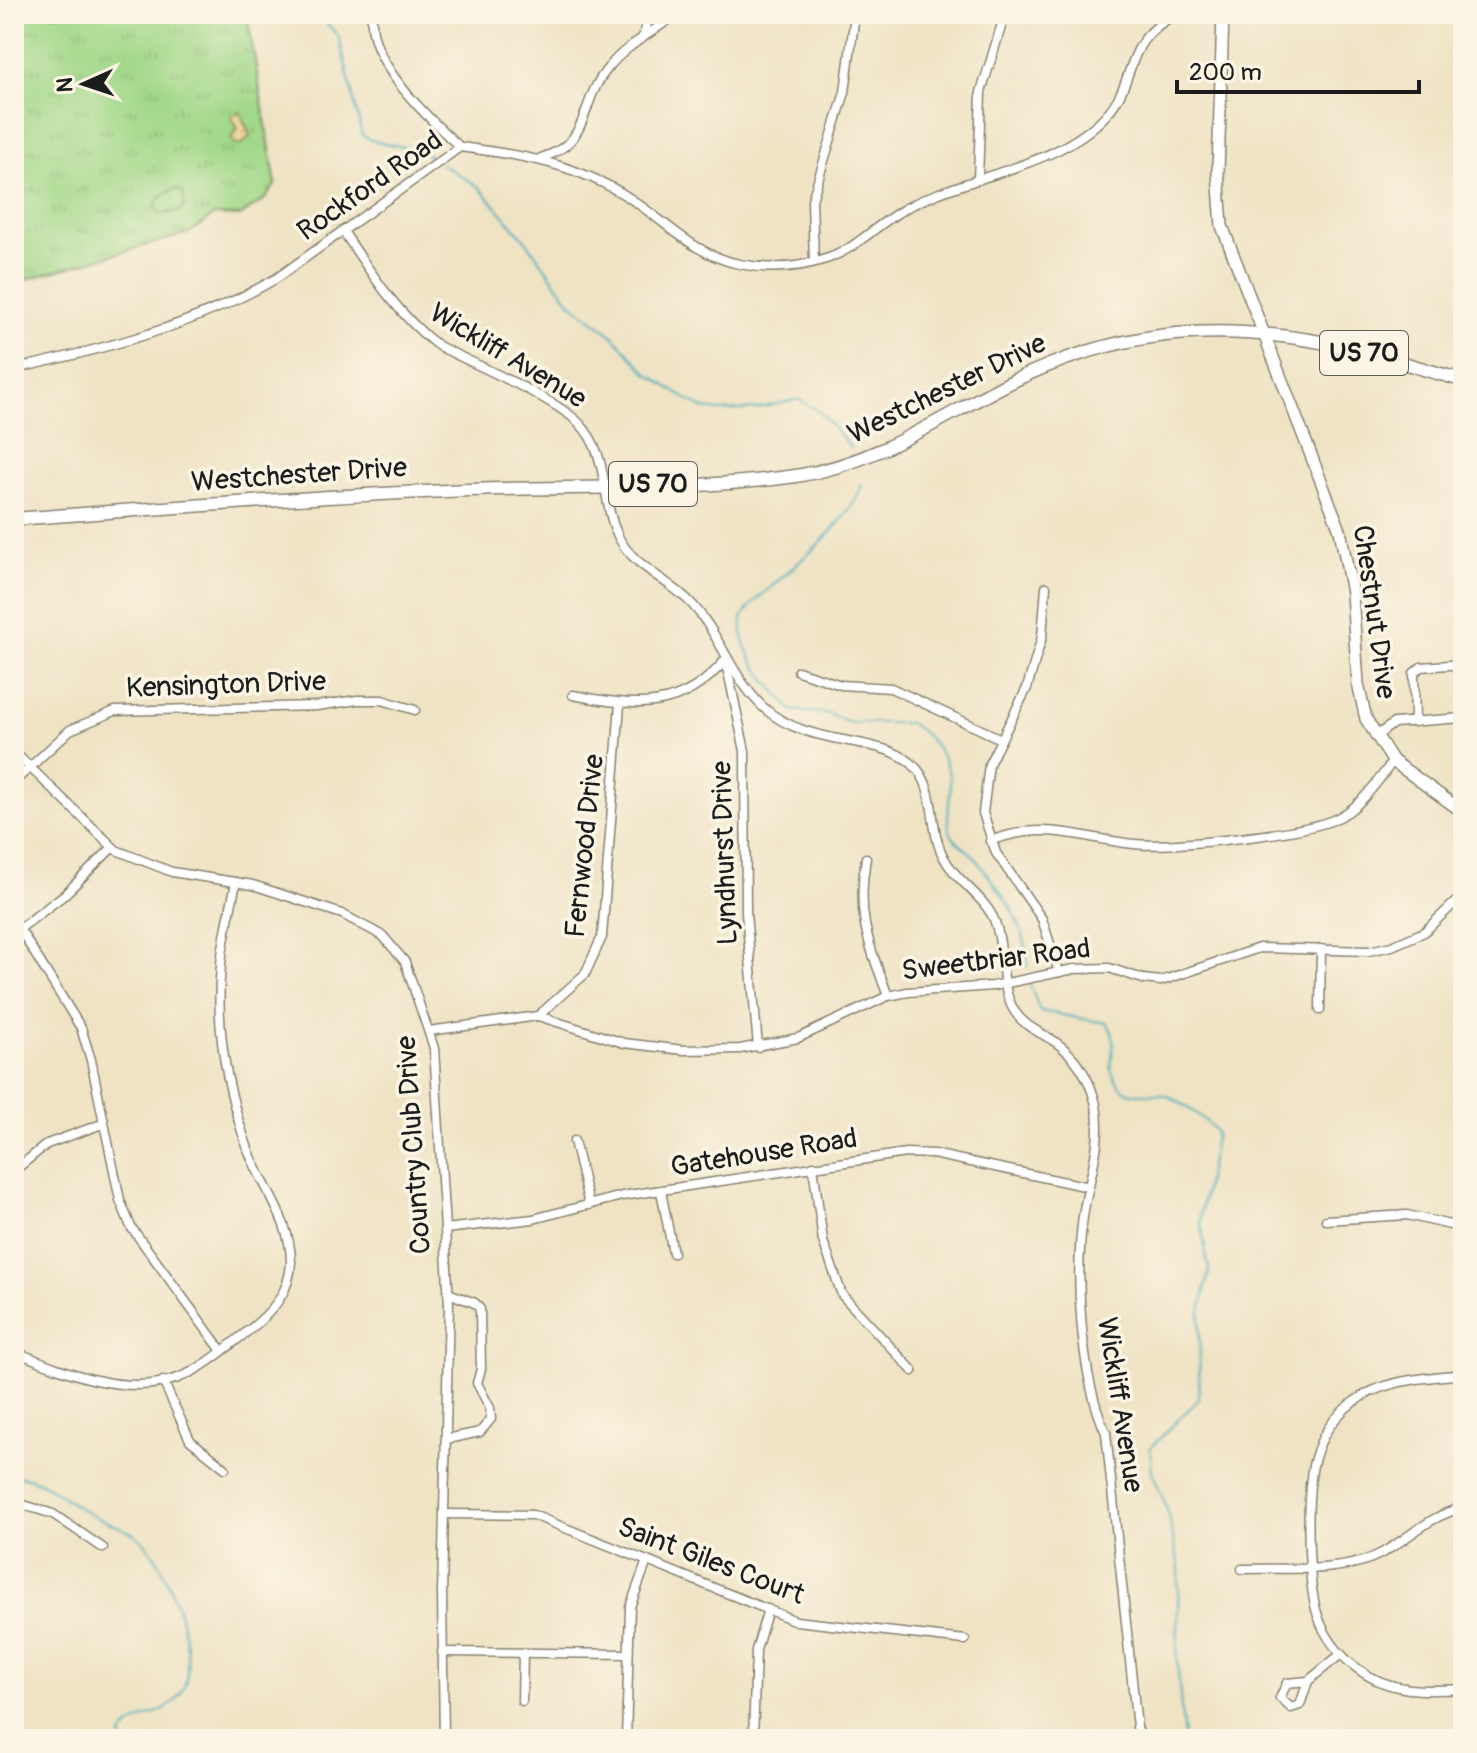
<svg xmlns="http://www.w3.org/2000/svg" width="1477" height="1753" font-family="Pangolin,sans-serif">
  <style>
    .grass { fill: url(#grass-tufts); stroke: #5f7a52; stroke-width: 2 }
    .sand { fill: url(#sand-dots); stroke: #857b5d; stroke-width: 2 }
    .pitch { fill: #a2d889; stroke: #5f7a52; stroke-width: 2 }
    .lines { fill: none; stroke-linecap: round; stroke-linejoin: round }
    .stream { stroke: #3babb7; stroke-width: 2 }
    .street-casing { stroke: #868070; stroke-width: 11 }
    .secondary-casing { stroke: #868070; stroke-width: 14 }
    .primary-casing { stroke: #868070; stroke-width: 15 }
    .street { stroke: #fff; stroke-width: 8 }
    .secondary { stroke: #fff; stroke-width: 11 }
    .primary { stroke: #fff; stroke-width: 12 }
    .labels { text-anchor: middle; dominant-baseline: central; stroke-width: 7; stroke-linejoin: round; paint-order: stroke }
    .shield { fill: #fcf5e5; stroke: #5f5d58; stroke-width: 2 }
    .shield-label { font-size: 26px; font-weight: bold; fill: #1c1c1c }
    .street-label { font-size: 28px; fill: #1c1c1c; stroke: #fcf5e5 }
  </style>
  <defs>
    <pattern id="grass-tufts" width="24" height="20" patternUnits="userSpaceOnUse" patternTransform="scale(2)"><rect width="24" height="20" fill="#a2d889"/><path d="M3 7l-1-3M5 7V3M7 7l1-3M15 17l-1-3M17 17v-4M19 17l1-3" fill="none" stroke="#8bb976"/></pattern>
    <pattern id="sand-dots" width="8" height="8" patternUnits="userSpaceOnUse" patternTransform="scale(2)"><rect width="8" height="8" fill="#eeda9e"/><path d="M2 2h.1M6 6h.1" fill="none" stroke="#ccba88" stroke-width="1.8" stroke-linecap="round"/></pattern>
  </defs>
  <rect width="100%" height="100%" fill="#fcf5e5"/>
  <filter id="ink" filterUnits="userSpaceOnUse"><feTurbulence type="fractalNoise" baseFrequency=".0125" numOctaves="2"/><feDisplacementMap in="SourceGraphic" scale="16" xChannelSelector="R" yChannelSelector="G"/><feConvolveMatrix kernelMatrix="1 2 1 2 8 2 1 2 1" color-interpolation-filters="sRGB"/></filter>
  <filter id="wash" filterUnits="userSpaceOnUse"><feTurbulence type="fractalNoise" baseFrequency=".006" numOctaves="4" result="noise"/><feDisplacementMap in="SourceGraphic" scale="32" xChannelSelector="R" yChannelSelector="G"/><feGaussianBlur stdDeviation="1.8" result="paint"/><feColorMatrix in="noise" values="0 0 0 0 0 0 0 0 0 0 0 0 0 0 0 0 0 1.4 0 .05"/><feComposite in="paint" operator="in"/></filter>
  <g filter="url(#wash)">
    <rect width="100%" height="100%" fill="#efe3c4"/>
    <path class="grass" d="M14,14H247L276,184L265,199L240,216L215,215L189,233L14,283Z"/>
    <path class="sand" d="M240,112L250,136L241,145L233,143L231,138L238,129L231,117Z"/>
    <path class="pitch" d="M175,189L183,192L185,206L180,211L160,214L155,206L162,195Z"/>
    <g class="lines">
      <g class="stream">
        <path d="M318,14L339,37L362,135C378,147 412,143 435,159"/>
        <path d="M440,163L479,187L526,241L570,302L613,336L647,373L675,392L704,409L720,411L755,409L799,399L821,413L851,448"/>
        <path d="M862,484C847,537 743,600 742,620C738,654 772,687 792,710L829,714L849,723H909C934,737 953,764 950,794C949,807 946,819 950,831C955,845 967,847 975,858C1000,891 1029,924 1027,967"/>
        <path d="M1030,985L1040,1011L1106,1023C1119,1036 1111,1053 1111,1070C1124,1103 1140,1091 1164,1095C1175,1097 1212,1123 1216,1133L1200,1218L1209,1270L1200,1315L1199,1399L1150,1448L1152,1471L1167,1509L1179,1567L1177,1661L1184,1739"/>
        <path d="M14,1476C42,1477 57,1494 79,1508C96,1519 116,1524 134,1534C167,1553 194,1645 186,1680C178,1720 129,1711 121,1739"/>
      </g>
    </g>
  </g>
  <g filter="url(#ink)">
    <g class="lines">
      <g class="street-casing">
        <g id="street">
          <path d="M372,14C367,62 428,118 460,147"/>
          <path d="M643,37L650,14"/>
          <path d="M541,158C593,142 578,103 608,68C626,45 654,32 676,14"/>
          <path d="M978,180L981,92L1005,14"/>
          <path d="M343,231C371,273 397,314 437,345C473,364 555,398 580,424C610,456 600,498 618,536C632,566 668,579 690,602C720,633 731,677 763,707C809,750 888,733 917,769C937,793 929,829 943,856C956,882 985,896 995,922C1006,951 998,985 1015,1012C1025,1027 1040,1032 1054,1041C1076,1056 1090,1079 1096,1105C1103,1140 1090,1175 1084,1210C1074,1272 1080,1376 1106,1433L1137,1727L1141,1739"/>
          <path d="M814,262L812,200L845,92L855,14"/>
          <path d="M14,369C104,349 197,325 277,278L460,147C522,155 578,164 631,199C669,224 693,254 739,264C769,270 800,268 829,258C859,247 881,220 910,206C971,174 1057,168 1106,115C1139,79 1121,41 1177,14"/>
          <path d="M1046,587L1042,637L1027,688L989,764L983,813L996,853L1042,919L1059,972"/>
          <path d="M727,667L745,751L746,913L758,1047"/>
          <path d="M798,671L841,685L891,688L1001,739"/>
          <path d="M573,695C635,707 682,713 726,659"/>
          <path d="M1415,722L1414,673L1421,667L1463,664"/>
          <path d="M1375,737L1394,723L1463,718"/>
          <path d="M14,752L116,850L172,872L253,885L342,914L383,936L405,962L434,1048L445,1229L449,1305L442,1594L444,1739"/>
          <path d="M14,782L70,730L115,711L317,706L357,700H382L415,710"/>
          <path d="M990,841C1047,820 1078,838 1134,844C1171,848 1299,834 1333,820C1360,809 1376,783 1393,761"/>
          <path d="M866,858C856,915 868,942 888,996"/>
          <path d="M19,928L81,1028L91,1060L120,1200L131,1227L222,1351"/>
          <path d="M14,933L64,895L113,847"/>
          <path d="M1320,1010L1321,949"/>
          <path d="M538,1016L585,974L602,937L620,704"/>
          <path d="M429,1031L538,1016L624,1043L683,1050L740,1049L798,1038L888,996L908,992L993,986L1074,969L1109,968L1143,979L1161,981L1259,948L1369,951L1392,946L1424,932L1463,895"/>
          <path d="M574,1141L589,1205"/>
          <path d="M813,1166L823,1241L842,1295L913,1371"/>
          <path d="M14,1171L47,1144L102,1124"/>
          <path d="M661,1191L673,1253"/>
          <path d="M1326,1220L1407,1215L1463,1228"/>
          <path d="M445,1229L533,1219L622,1196L906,1153L933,1154L1089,1187"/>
          <path d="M14,1351C63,1371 124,1398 178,1378C204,1368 226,1348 248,1331C271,1313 290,1293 291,1262C291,1220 262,1187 248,1149C227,1091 215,1028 221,965C223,938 231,909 236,882"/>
          <path d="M1463,1374C1426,1378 1383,1379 1352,1403C1334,1417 1321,1436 1315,1458C1305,1489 1307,1585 1318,1616C1325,1637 1340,1656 1358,1669C1390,1693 1425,1691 1463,1689"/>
          <path d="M163,1381L190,1440L225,1468"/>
          <path d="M447,1439L480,1432L491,1419L490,1408L477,1383L481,1369L480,1309L475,1303L448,1293"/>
          <path d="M14,1502L53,1514L103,1548"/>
          <path d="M446,1514L533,1515L796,1621L965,1640"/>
          <path d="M1242,1569C1286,1567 1343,1575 1382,1553C1409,1538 1432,1514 1463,1508"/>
          <path d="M442,1652L627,1654"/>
          <path d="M1308,1681L1287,1683L1280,1698L1291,1708L1300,1705L1308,1681L1341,1654"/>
          <path d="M522,1701L523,1653"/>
          <path d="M626,1739L630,1607L647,1561"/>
          <path d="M753,1739L756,1650L768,1609"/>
        </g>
      </g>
      <g class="secondary-casing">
        <path id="secondary" d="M1223,14L1218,172L1222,226L1340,530L1352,593L1358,684L1366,719L1393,761L1463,812"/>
      </g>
      <g class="primary-casing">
        <path id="primary" d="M14,519C166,508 317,496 468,490C576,486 690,491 796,476C875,464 938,419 1007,384C1114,331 1210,321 1326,343C1372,351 1418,369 1463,380"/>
      </g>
      <use href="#street" class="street"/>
      <use href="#secondary" class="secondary"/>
      <use href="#primary" class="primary"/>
    </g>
  </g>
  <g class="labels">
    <g class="shield">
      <rect x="1320" y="331" width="88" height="44" rx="6"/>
      <rect x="609" y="462" width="88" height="44" rx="6"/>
    </g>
    <g class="shield-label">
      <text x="1364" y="353">US 70</text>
      <text x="653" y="484">US 70</text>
    </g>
    <g class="street-label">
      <text transform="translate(370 186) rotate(-35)">Rockford Road</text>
      <text transform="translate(508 356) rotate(31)">Wickliff Avenue</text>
      <text transform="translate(947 389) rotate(-26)">Westchester Drive</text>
      <text transform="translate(299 475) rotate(-4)">Westchester Drive</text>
      <text transform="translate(1374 612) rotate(82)">Chestnut Drive</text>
      <text transform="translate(226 685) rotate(-2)">Kensington Drive</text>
      <text transform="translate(585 846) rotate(-84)">Fernwood Drive</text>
      <text transform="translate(725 853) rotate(-92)">Lyndhurst Drive</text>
      <text transform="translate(996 960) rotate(-7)">Sweetbriar Road</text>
      <text transform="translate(414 1145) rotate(-94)">Country Club Drive</text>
      <text transform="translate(764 1153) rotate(-9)">Gatehouse Road</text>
      <text transform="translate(1120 1405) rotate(81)">Wickliff Avenue</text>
      <text transform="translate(711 1561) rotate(21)">Saint Giles Court</text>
    </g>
  </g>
  <rect width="1477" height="1753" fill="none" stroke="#fcf5e5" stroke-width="48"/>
  <g transform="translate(84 84) rotate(267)" stroke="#fcf5e5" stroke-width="6" paint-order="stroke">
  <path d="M0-6L14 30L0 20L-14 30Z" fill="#1c1c1c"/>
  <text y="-12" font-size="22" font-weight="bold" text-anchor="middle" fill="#1c1c1c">N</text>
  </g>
  <path d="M1177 80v12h242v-12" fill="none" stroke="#1c1c1c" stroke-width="4"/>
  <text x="1189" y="80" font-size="24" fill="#1c1c1c" stroke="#fcf5e5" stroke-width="6" paint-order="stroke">200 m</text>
</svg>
